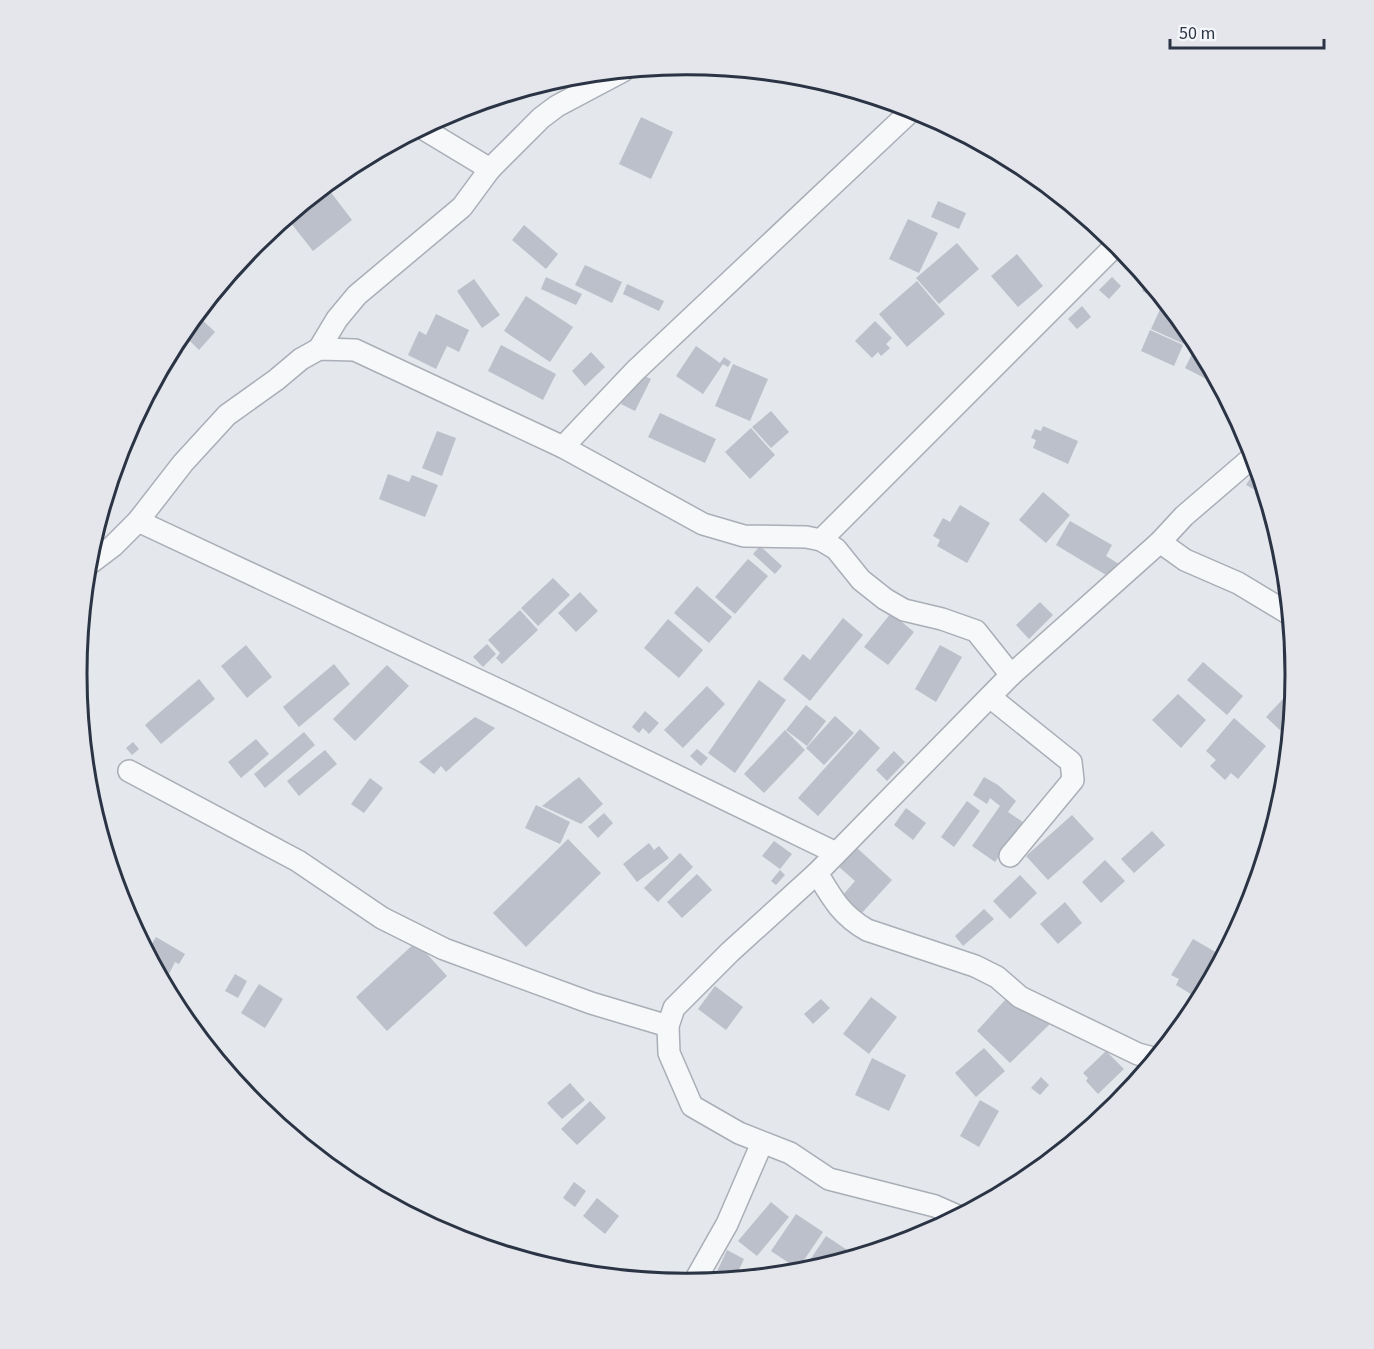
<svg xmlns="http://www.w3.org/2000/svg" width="1374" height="1349" font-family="'Source Sans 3',sans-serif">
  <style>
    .building { fill: #bbc0ca }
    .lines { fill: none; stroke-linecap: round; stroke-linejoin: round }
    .street-casing { stroke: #a9aeb7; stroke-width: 24 }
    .street { stroke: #f7f8fa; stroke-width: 21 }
    .rim { fill: none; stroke: #2b3445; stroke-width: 3 }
  </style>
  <rect width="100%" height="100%" fill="#e4e7ec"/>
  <g class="building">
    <path d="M641,117L673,132L651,179L619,164Z"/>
    <path d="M326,186L352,220L313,251L287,218Z"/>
    <path d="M938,201L966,213L959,229L931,217Z"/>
    <path d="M908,219L938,233L919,273L889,259Z"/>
    <path d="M524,225L558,254L546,269L512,240Z"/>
    <path d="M957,243L979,269L939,304L916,278Z"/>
    <path d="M1017,254L1043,286L1018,307L991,276Z"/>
    <path d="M585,265L622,282L612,303L575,285Z"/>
    <path d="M546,277L582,294L576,305L541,289Z"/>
    <path d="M1112,277L1121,286L1109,299L1099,290Z"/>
    <path d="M474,279L500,315L482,328L457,291Z"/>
    <path d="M1148,279L1151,283L1168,304L1142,291Z"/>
    <path d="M917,281L945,314L907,347L879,314Z"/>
    <path d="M627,284L664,301L659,311L623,294Z"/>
    <path d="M526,296L573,327L550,362L504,331Z"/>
    <path d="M1162,305L1174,311L1190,331L1184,344L1151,329Z"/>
    <path d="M1082,306L1091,317L1077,329L1068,319Z"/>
    <path d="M436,314L469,330L459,352L447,346L436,369L408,355L419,331L426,335Z"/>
    <path d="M197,315L215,332L199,350L182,333Z"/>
    <path d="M875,321L892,338L886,344L890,348L881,356L878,352L872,358L855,341Z"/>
    <path d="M1150,330L1183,345L1174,366L1141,351Z"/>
    <path d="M175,345L183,352L172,367L166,362Z"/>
    <path d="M501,345L556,374L543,400L488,371Z"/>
    <path d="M696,346L720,363L724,357L731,362L728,367L723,364L703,394L676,376Z"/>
    <path d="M1195,348L1203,351L1219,382L1218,385L1185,368Z"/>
    <path d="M591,352L605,367L585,386L572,371Z"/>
    <path d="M733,364L768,379L750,421L715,406Z"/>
    <path d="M636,372L651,379L635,411L621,404Z"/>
    <path d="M771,411L789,432L771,448L752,427Z"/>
    <path d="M660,413L716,439L705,463L648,437Z"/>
    <path d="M1043,426L1078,441L1068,464L1033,448L1036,440L1031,438L1035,429L1041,431Z"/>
    <path d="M751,428L775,455L750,479L725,452Z"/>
    <path d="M437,431L456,438L442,476L422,468Z"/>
    <path d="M1257,467L1259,468L1269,503L1255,494L1257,491L1246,485Z"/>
    <path d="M388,474L409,482L412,475L438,485L425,517L379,499Z"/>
    <path d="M1043,492L1070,515L1046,543L1019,520Z"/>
    <path d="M960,505L990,523L967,563L937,546L940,540L933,536L943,518L950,522Z"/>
    <path d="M1070,521L1112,545L1106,556L1119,564L1111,578L1056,545Z"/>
    <path d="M760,546L782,566L775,574L753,554Z"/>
    <path d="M748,559L768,576L735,614L715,597Z"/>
    <path d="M553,578L570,595L538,626L521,608Z"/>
    <path d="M697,586L732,617L709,643L674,613Z"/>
    <path d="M580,592L598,611L576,632L558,613Z"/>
    <path d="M1040,602L1053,615L1029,639L1016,625Z"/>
    <path d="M520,610L538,630L502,664L496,658L500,653L488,640Z"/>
    <path d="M891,613L914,632L888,665L864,647Z"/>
    <path d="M843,618L863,635L810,701L783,679L803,654L810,660Z"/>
    <path d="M668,619L703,650L679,678L644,648Z"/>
    <path d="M487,644L496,654L483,667L473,657Z"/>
    <path d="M246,645L272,677L247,698L221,666Z"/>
    <path d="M940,645L962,657L936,702L915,689Z"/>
    <path d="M1203,662L1243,696L1227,715L1187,680Z"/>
    <path d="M334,664L350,684L299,727L283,707Z"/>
    <path d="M387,665L409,686L355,741L333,719Z"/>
    <path d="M199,679L215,699L161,744L145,725Z"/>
    <path d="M759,680L786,700L735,773L708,753Z"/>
    <path d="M1296,685L1293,719L1281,731L1266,717Z"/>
    <path d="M707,686L725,704L683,748L664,730Z"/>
    <path d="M1178,694L1206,720L1181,748L1152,720Z"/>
    <path d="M806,705L826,721L807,746L786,730Z"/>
    <path d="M645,711L659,723L649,734L643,728L639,733L632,727Z"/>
    <path d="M835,716L854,733L824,765L806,748Z"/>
    <path d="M475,717L495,728L446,772L441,766L434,774L419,762Z"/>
    <path d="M1234,718L1266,746L1238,779L1231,773L1225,780L1210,766L1216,760L1206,751Z"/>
    <path d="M860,729L880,748L818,816L798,798Z"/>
    <path d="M785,730L805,750L764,793L744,774Z"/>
    <path d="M304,732L315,745L265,788L254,774Z"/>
    <path d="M256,739L269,754L241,778L228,762Z"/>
    <path d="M133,742L139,749L132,755L126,748Z"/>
    <path d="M697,749L708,758L701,766L690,756Z"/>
    <path d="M325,750L337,764L299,796L287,781Z"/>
    <path d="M894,751L905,762L887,781L876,770Z"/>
    <path d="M579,777L603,804L581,824L542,806Z"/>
    <path d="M984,777L998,785L1016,801L1008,812L1023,822L995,862L972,846L1000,806L990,798L987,804L973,795Z"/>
    <path d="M370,778L383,788L364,813L351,804Z"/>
    <path d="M967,801L980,811L954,847L941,837Z"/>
    <path d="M536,805L570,822L560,844L525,828Z"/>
    <path d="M906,808L926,823L913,840L894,825Z"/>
    <path d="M604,813L613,823L598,838L588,827Z"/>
    <path d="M1072,815L1094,839L1048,880L1026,856Z"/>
    <path d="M1152,831L1165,845L1134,873L1121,859Z"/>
    <path d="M568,839L601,873L526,947L493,913Z"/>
    <path d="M774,841L792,854L780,869L762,856Z"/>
    <path d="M649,843L654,850L659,846L669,858L637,882L623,864Z"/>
    <path d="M856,847L892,880L860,915L841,897L855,881L838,866Z"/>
    <path d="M680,853L693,867L658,902L644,888Z"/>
    <path d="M1105,860L1125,881L1101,903L1082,882Z"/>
    <path d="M780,870L785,875L776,885L771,881Z"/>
    <path d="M697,874L712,890L682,918L667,902Z"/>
    <path d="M1020,875L1037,893L1010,919L993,901Z"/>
    <path d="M1065,902L1082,923L1058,944L1040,924Z"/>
    <path d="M984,909L994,919L963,946L955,936Z"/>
    <path d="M156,937L185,954L179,964L175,962L169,974L154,965L149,955L153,949L150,947Z"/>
    <path d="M1193,939L1224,957L1204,994L1197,990L1194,996L1176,985L1179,979L1171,975Z"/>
    <path d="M416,942L447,976L387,1031L356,997Z"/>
    <path d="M235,974L247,981L238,998L225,991Z"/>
    <path d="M259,984L283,999L265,1028L241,1013Z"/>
    <path d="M715,986L743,1007L726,1030L698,1009Z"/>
    <path d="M871,997L897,1017L869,1054L843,1034Z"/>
    <path d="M821,999L830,1008L813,1024L804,1014Z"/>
    <path d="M1005,1000L1055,1019L1010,1063L977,1031Z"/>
    <path d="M984,1048L1005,1071L976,1097L955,1073Z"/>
    <path d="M1106,1051L1124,1069L1098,1094L1086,1081L1088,1078L1083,1073Z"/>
    <path d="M872,1058L906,1075L889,1111L855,1095Z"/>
    <path d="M1041,1077L1049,1085L1040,1095L1031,1088Z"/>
    <path d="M570,1083L585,1100L562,1119L547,1103Z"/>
    <path d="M980,1100L999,1111L979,1147L960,1136Z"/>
    <path d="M590,1101L606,1118L577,1145L561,1129Z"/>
    <path d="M574,1182L586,1191L575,1207L563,1198Z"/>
    <path d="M597,1198L619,1216L605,1234L583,1216Z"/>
    <path d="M771,1202L789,1217L757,1256L738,1241Z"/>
    <path d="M796,1214L823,1232L798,1269L771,1251Z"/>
    <path d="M941,1217L949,1223L934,1231L931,1229Z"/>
    <path d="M826,1236L858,1257L809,1272L804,1269Z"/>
    <path d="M727,1250L744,1259L734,1280L712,1282Z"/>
  </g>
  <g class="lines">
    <g class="street-casing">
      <g id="street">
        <path d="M422,128L490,169"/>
        <path d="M319,349L337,319L357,295L462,207L490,169L541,118L557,106L623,71"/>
        <path d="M563,447L635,371L913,109"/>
        <path d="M138,521L516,698L836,853"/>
        <path d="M821,540L1118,243"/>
        <path d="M1160,542L1185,560L1238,583L1291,615"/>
        <path d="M88,565L113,546L138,521L183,463L227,415L276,380L301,359L319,349L355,350L563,447L703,524L744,536L806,537L821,540L836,549L861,580L885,599L904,610L942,619L976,631L1011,675"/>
        <path d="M990,697L1071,762L1073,780L1010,856"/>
        <path d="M129,771L298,861L382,918L444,949L591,1003L668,1026"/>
        <path d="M817,873C832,898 841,915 867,930L975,966L997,977L1020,997L1138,1054L1157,1059"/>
        <path d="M960,1217L935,1206L829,1179L790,1153L739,1133L692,1106L669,1053L668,1026L674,1008L730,952L817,873L1011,675L1160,542L1184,516L1255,455"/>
        <path d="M693,1284L727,1224L762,1143"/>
      </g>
    </g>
    <use href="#street" class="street"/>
  </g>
  <path d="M0 0H1374V1349H0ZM87 674a599 599 0 1 1 1198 0a599 599 0 1 1-1198 0Z" fill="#e4e6eb" fill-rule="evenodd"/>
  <path class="rim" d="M87 674a599 599 0 1 1 1198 0a599 599 0 1 1-1198 0Z"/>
  <path d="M1170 39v9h154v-9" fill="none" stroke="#2b3445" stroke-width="3"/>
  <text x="1179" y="39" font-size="18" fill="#2b3445" stroke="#f4f6f9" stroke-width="4.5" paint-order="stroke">50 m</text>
</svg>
